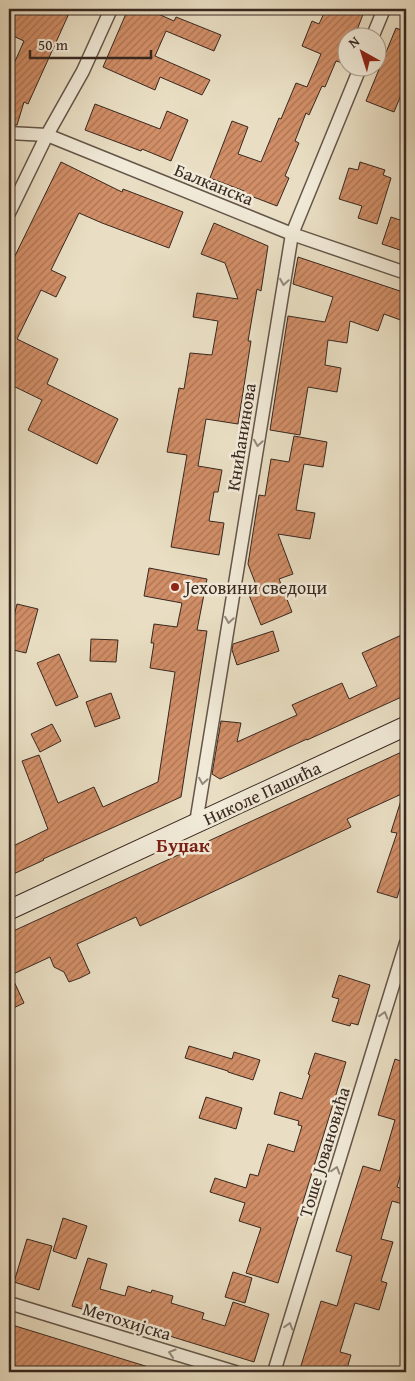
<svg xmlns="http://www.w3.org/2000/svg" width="415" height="1381" font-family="'Gentium Book Plus',serif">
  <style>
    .building { fill: url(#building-hatch); stroke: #382820 }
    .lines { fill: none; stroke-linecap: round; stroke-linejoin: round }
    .minor-casing { stroke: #645649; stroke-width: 15 }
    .secondary-casing { stroke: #382820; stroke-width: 21 }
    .minor { stroke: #f1ead8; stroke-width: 12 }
    .secondary { stroke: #f1ead8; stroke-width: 19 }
    .oneway { stroke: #94897c }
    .poi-dot { fill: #8f2418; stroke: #f1ead8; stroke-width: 2 }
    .labels { text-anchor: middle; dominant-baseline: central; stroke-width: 5; stroke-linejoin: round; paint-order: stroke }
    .street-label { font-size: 18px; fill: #382820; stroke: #f1ead8 }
    .poi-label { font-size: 18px; fill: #382820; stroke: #f1ead8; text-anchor: start }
    .neighbourhood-label { font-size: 19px; font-weight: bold; fill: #7a1f14; stroke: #f1ead8 }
  </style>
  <defs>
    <pattern id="building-hatch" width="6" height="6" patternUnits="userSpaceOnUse" patternTransform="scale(1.25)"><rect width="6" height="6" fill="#d18e67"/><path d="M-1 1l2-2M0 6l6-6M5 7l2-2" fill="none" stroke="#ab7454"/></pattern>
  </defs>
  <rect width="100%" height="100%" fill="#e9dec3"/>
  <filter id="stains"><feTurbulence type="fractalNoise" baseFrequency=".004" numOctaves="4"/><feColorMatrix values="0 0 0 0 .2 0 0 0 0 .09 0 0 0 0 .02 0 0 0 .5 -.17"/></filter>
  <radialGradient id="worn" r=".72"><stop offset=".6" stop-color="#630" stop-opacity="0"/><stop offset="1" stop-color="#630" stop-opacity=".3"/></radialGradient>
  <g class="building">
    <path d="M9,9H71L28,104L24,102L17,125H9V66L12,68L24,41L9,34Z"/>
    <path d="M128,9H147L174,21L176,17L221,35L214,51L166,31L155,56L210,80L202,95L160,77L155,90L103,67Z"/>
    <path d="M326,9H365L354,38H348V52L343,63L336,61L325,87L322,86L309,115L306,113L295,141L299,143L285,176L289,178L277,206L243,193L244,191L210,178L232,121L248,127L238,154L261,162L279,118L281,119L296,83L307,87L321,54L302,46L312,21L319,24Z"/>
    <path d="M396,28L406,32V83L394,112L366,101Z"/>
    <path d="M95,104L160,129L167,111L188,120L171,161L142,149L141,151L85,130Z"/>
    <path d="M61,162L122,192L123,189L183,212L169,248L102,223L79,213L51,270L66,277L56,297L41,290L17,339L58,359L47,384L118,419L97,464L28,430L42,400L9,384V268Z"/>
    <path d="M360,162L385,170L383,175L391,178L377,224L358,218L362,206L339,199L349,168L358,170Z"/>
    <path d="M391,217L406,222V252L382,244Z"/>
    <path d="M214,223L268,246L261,291L257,289L248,341H251L238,424L206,419L198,466L222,470L218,492H214L209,521L224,523L219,555L171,547L187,455L167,452L179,388L184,389L190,353L212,355L218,321L193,317L197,293L238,299L225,263L201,254Z"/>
    <path d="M298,257L406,293V322L384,314L378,331L350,321L347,343L328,340L325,365L341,368L337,392L308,387L300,435L270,430L288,316L325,322L333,297L293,284Z"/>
    <path d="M294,436L327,442L323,467L304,464L296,510L315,513L310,539L278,534L293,574L279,579L292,612L261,625L249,595L258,590L248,564L259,495L265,496L271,459L289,462Z"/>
    <path d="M149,568L207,579L197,630L207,631L181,797L43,859L44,860L9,876V848L48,829L22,761L39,755L58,803L94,787L103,807L158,782L175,672L150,668L154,643H151L154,624L177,627L182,603L144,596Z"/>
    <path d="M17,604L38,609L26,653L9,649V636Z"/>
    <path d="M273,631L279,651L237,665L232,650L233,644Z"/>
    <path d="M406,633V695L307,740V739L220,779L212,774L221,721L241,723L237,742L297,715L292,705L342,683L349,699L377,686L362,653Z"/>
    <path d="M91,639L118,640L116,662L90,661Z"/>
    <path d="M59,654L78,697L56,706L37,663Z"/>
    <path d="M111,693L120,718L95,727L86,702Z"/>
    <path d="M52,724L61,741L40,752L31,734Z"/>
    <path d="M406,750V792L347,819L351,827L140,926L136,917L77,944L90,973L80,978L69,982L64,972L54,967L50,957L11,975L24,1003L9,1010V933Z"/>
    <path d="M403,794H406V869L397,898L377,892L397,833L391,832Z"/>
    <path d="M339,975L370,985L358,1025L351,1023L350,1026L332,1021L339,999L332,997Z"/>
    <path d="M189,1046L232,1059L234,1052L260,1060L253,1080L228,1072V1071L185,1058Z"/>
    <path d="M315,1053L346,1062L278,1283L246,1273L261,1228L239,1221L245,1203L210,1192L215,1178L246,1188L250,1174L258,1176L268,1144L294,1152L302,1126L298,1125L299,1121L274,1114L280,1092L302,1099L310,1075L308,1074Z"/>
    <path d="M395,1059L406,1063V1164L404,1163L397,1187L406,1190V1205L392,1201L381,1239L393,1242L381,1281L387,1283L379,1310L355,1303L340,1352L351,1355L346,1372H299L321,1301L337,1306L352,1256L336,1251L363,1166L380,1171L395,1120L378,1115Z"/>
    <path d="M206,1097L242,1108L236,1129L199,1118Z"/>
    <path d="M63,1218L87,1226L76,1259L53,1251Z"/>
    <path d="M27,1239L52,1246L39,1290L14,1282Z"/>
    <path d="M88,1258L107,1264L100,1289L125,1296L128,1286L151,1293L152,1290L173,1296L171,1303L204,1313L202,1319L225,1326L233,1302L269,1314L254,1362L72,1306Z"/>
    <path d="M233,1272L252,1278L245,1303L225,1297Z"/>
    <path d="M9,1324L155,1369L154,1372H9Z"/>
  </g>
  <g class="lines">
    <g class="minor-casing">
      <g id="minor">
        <path d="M372,38L384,9"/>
        <path d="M9,133L47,135L292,234L406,273"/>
        <path d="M9,213L47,135L83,71L111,9"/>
        <path d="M196,823L292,234L360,68"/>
        <path d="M9,1303L235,1372"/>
        <path d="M274,1372L406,943"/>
      </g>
    </g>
    <g class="secondary-casing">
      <path id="secondary" d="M9,910L406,726"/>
    </g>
    <use href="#minor" class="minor"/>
    <use href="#secondary" class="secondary"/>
  </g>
  <defs><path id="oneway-chevron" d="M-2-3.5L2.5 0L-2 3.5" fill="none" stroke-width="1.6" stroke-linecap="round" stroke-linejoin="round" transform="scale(1.25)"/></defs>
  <g class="oneway">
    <use href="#oneway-chevron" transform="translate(284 282) rotate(99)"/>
    <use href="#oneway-chevron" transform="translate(258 443) rotate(99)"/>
    <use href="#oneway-chevron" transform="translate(229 620) rotate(99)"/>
    <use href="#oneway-chevron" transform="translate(203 781) rotate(99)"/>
    <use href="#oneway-chevron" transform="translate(384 1015) rotate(-73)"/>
    <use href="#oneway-chevron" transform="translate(336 1170) rotate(-73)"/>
    <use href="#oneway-chevron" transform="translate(289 1326) rotate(-73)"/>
    <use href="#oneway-chevron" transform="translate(172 1353) rotate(-163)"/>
  </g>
  <circle class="poi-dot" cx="175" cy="587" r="5"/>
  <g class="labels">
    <g class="street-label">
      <text transform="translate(214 184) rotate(22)">Балканска</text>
      <text transform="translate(241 437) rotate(-81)">Книћанинова</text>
      <text transform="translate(262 793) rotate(-25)">Николе Пашића</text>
      <text transform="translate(324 1152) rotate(-73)">Тоше Јовановића</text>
      <text transform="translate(127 1321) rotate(17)">Метохијска</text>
    </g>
    <g class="poi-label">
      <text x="185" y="587">Јеховини сведоци</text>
    </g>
    <g class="neighbourhood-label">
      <text x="183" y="845">Буџак</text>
    </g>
  </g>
  <rect width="415" height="1381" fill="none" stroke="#e9dec3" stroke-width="30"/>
  <rect x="10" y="10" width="395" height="1361" fill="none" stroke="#382820" stroke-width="2.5"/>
  <rect x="15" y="15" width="385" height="1351" fill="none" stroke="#382820"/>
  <g transform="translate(362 52) rotate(321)"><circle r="24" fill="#f1ead8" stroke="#a79c8e"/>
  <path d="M0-4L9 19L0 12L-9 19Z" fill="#8f2418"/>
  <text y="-8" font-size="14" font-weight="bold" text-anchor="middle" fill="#382820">N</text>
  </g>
  <path d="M30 50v8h121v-8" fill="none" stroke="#382820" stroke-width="2.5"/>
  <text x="38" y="50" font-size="15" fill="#382820" stroke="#f1ead8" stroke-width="4" paint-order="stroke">50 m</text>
  <rect width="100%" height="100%" filter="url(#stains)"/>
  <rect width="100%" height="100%" fill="url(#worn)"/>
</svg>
